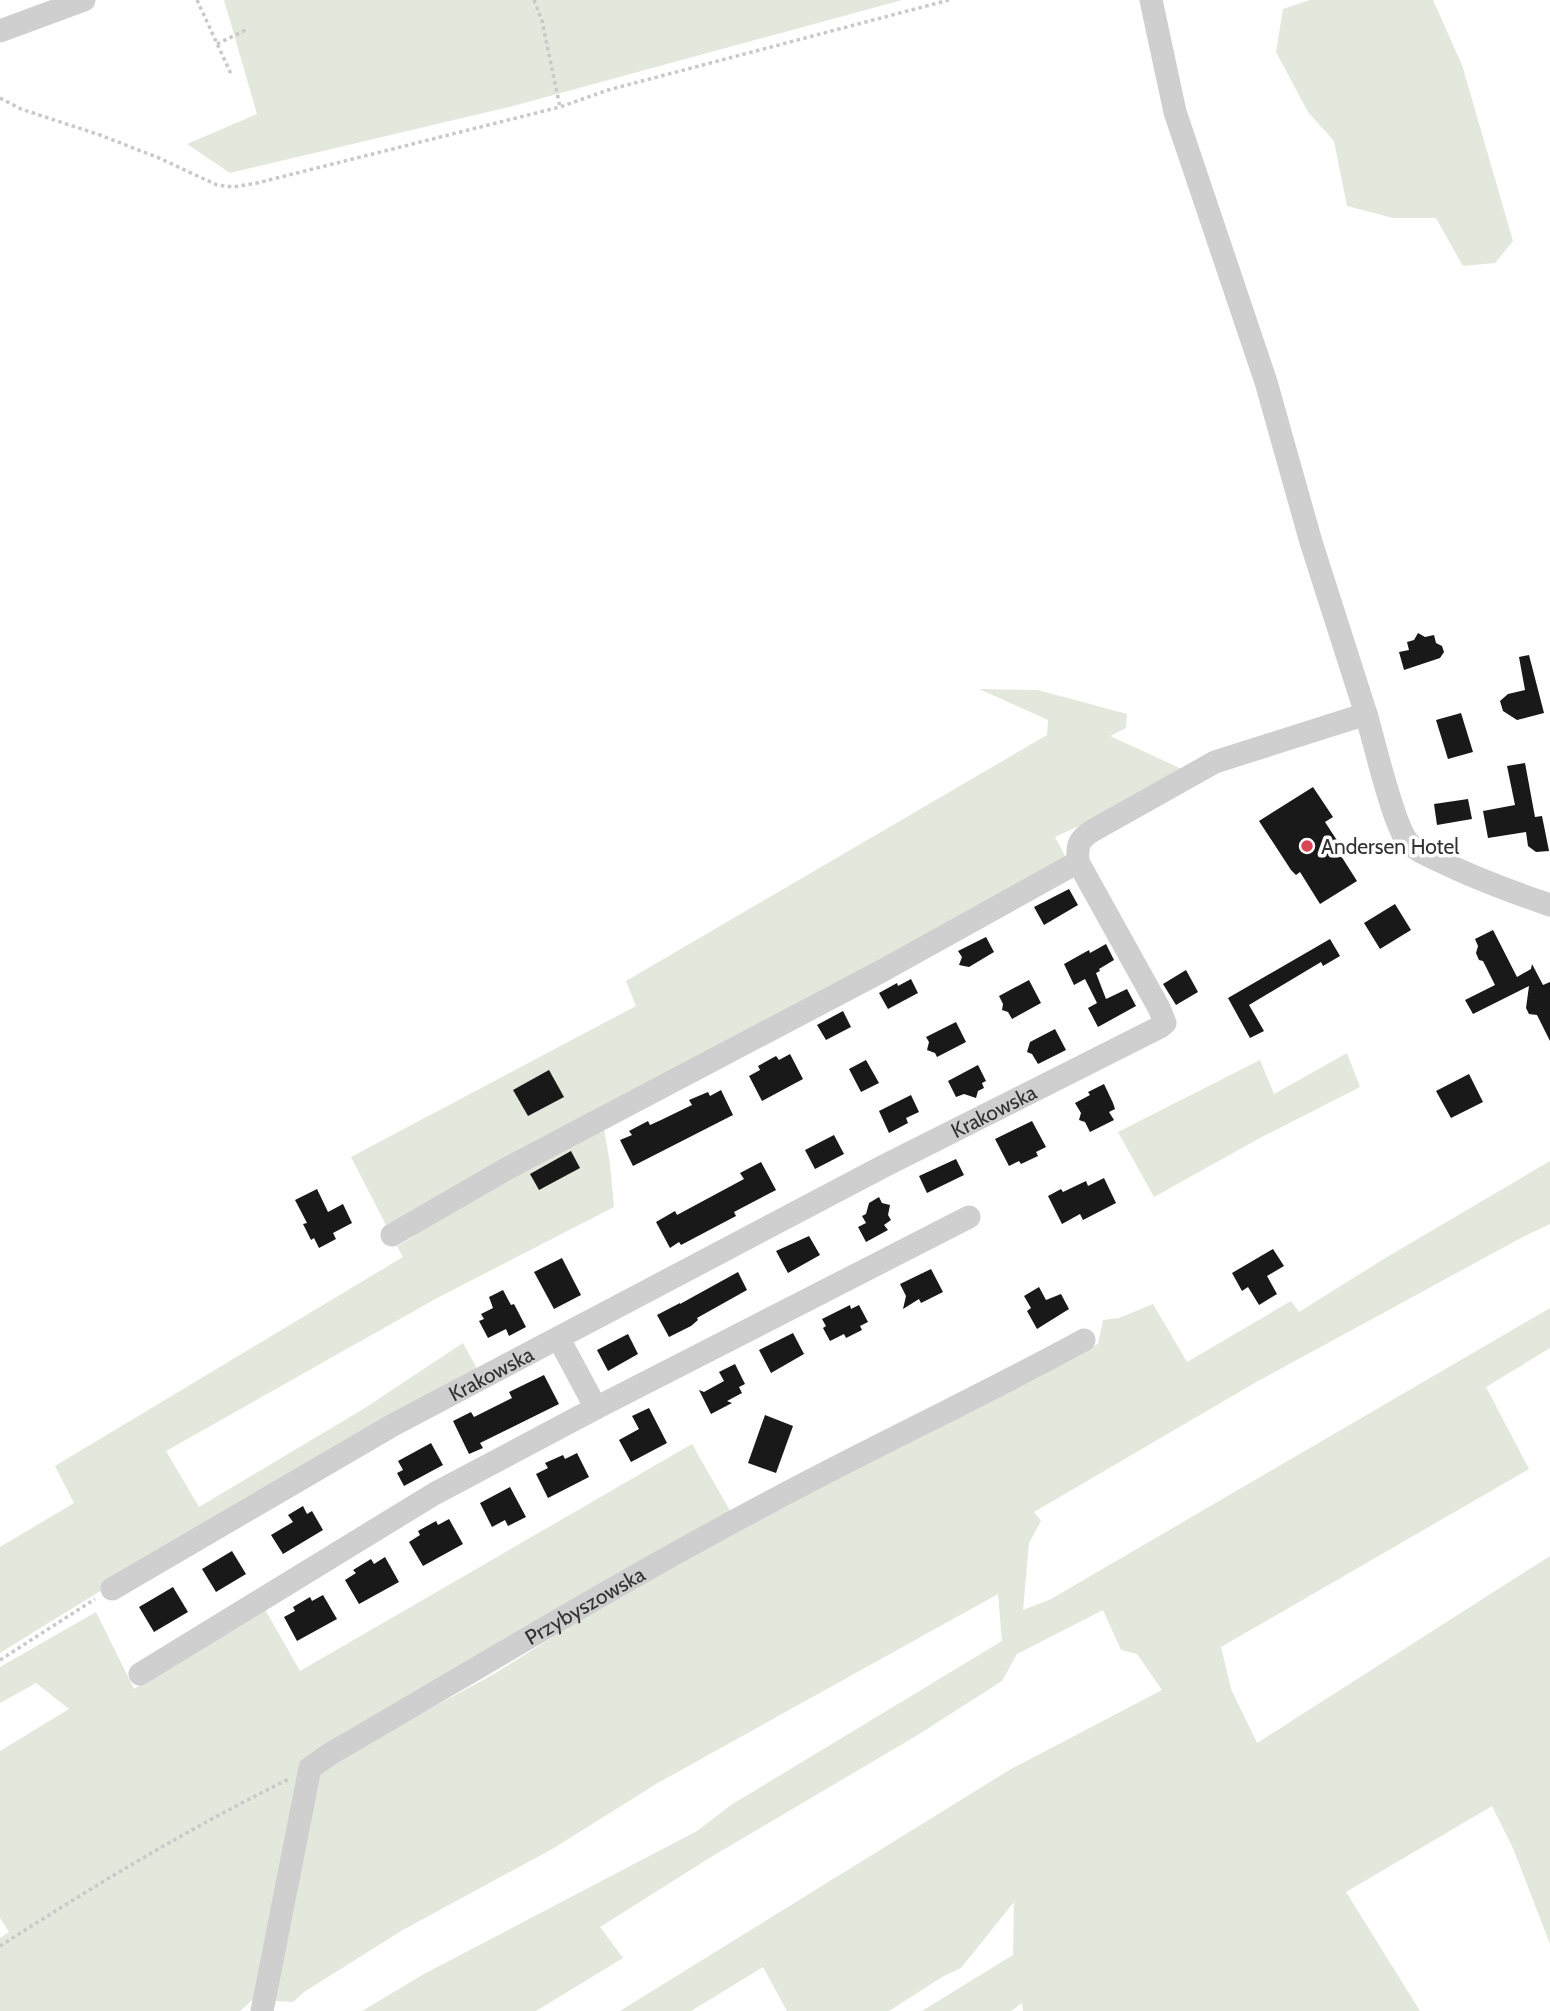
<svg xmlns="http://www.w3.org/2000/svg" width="1550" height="2011" font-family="Cabin,sans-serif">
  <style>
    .green { fill: #e2e8dc }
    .building { fill: #191919 }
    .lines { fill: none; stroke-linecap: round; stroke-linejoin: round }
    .path { stroke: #c9c9c9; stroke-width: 3.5; stroke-dasharray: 3.5 3.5; stroke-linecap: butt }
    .minor { stroke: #cfcfcf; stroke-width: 23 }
    .poi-dot { fill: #d84554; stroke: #fff; stroke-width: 2.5 }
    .labels { text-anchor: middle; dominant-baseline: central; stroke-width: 7; stroke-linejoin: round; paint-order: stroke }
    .poi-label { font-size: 21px; fill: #323232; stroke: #fff; text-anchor: start }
    .street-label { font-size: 21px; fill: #323232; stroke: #fff }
  </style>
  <rect width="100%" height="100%" fill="#fff"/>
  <g class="green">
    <path d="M224,0H902L513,106L230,173L187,144L257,114Z"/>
    <path d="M1310,0H1433L1462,65L1513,241L1495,263L1463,266L1436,218H1393L1347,206L1334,141L1308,112L1276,52L1283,9Z"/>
    <path d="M979,689L1038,690L1127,714L1126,728L1110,736L1182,769L1125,805L1055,837L1066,858L965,917L386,1225L351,1157L636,1006L626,981L1047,735L1048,720Z"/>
    <path d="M1347,1053L1360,1087L1258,1139L1154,1197L1118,1132L1260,1060L1274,1094Z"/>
    <path d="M603,1123L610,1164L614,1207L439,1297L166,1451L199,1507L365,1408L463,1343L479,1372C316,1461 157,1555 0,1653V1547L74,1503L55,1466L403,1257L397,1246L413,1237L418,1230Z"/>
    <path d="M1550,1161V1224L1519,1239L1258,1381L1034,1512L1041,1521L1029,1543L1023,1610L1051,1599L1550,1308V1348L1486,1387L1529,1469L1221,1647L1231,1689L1257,1743L1550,1556V1944L1513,1848L1492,1806L1346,1892L1420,2011H1023L1022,2003L1011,2011H922L1013,1955L1014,1902L961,1968L942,1977L889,2011H787L763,1967L691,2011H620L1011,1769L1162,1690L1137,1654L1121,1650L1103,1610L1017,1654L1002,1681L916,1736L711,1857L600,1927L623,1958L536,2011H362L424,1974L697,1831L731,1805L1002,1641L998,1594L656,1784L554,1848L401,1931L304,1992L293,2002L273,2001L315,1783L325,1766L494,1674L601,1607L759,1518L1098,1344L1103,1320L1119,1318L1153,1304L1187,1362L1291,1301L1299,1312L1387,1257Z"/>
    <path d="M692,1444L733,1516L326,1748L259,1994L240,2011H0V1938L9,1932L0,1918V1751L69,1709L36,1683L0,1703V1667L96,1612L134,1689L171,1663L263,1606L300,1671Z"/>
  </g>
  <g class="building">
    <path d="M1418,633L1425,637L1434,635L1436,643L1442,646L1444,652L1440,658L1404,670L1399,652L1409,650L1407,642L1414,640Z"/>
    <path d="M1529,655L1544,713L1517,720L1503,711L1500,701L1508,694L1525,690L1519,657Z"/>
    <path d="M1461,713L1473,752L1448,759L1436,720Z"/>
    <path d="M1525,763L1535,817L1542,816L1549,851L1536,852L1528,846L1526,832L1488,838L1483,811L1515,805L1507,766Z"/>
    <path d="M1313,787L1333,817L1325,822L1340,845L1336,848L1357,881L1320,904L1300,872L1296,875L1291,870L1259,821Z"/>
    <path d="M1468,799L1472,819L1437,825L1434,804Z"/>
    <path d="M1069,889L1078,905L1044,925L1034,907Z"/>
    <path d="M1395,904L1411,930L1380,949L1364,923Z"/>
    <path d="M1493,930L1517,977L1531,969L1532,964L1543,985L1550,982V1041L1537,1015L1529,1014L1526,1008L1529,986L1473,1014L1465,1000L1495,985L1483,961L1479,960L1476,953L1478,946L1475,939Z"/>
    <path d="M986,937L994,952L969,967L959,965L962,957L958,951Z"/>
    <path d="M1330,939L1340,956L1323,966L1321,962L1249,1005L1264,1031L1250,1038L1228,998Z"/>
    <path d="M1106,944L1114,960L1099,969L1100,971L1096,973L1106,999L1127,989L1136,1006L1098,1027L1088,1008L1097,1003L1085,979L1074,985L1064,964L1089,950L1090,953Z"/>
    <path d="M1186,970L1198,992L1176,1005L1163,984Z"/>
    <path d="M911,979L918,993L888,1009L879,993L897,983L898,986Z"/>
    <path d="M1029,980L1041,1003L1012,1019L1008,1012L1002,1010L1003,1004L999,996Z"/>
    <path d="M843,1011L851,1027L826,1040L817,1025Z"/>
    <path d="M956,1022L966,1042L937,1057L935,1053L927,1050L929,1042L926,1037Z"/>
    <path d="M1055,1029L1066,1050L1038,1064L1032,1054L1027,1052L1030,1042Z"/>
    <path d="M790,1054L803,1079L762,1101L749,1076L760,1070L758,1066L776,1056L779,1060Z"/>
    <path d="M866,1060L879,1083L861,1092L849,1069Z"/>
    <path d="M978,1065L986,1081L982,1083L984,1088L978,1091L976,1098L964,1094L956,1097L948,1081Z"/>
    <path d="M549,1070L564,1097L528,1116L513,1090Z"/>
    <path d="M1469,1074L1483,1102L1451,1118L1436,1091Z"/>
    <path d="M1104,1084L1113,1103L1115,1109L1109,1112L1114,1120L1090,1132L1085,1122L1079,1120L1081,1113L1075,1103L1090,1095L1088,1092Z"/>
    <path d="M721,1090L733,1115L633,1166L620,1140L632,1135L629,1131L648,1121L650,1125L661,1120L692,1105L689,1100L708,1092L710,1096Z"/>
    <path d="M911,1095L919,1112L906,1118L908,1123L889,1133L879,1111Z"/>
    <path d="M1032,1121L1046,1147L1036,1152L1038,1156L1021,1164L1019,1161L1009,1166L995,1139Z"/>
    <path d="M834,1135L844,1154L815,1169L805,1150Z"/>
    <path d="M571,1151L580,1168L539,1190L530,1174Z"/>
    <path d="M956,1159L964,1175L927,1193L919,1176Z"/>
    <path d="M761,1162L776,1190L734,1212L736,1216L681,1245L679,1242L670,1248L656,1222L675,1211L677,1215L744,1179L740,1173Z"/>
    <path d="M1104,1178L1116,1203L1083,1220L1080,1214L1062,1224L1048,1196L1061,1189L1063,1192L1086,1181L1088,1186Z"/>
    <path d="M317,1189L328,1212L343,1204L352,1223L333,1233L336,1239L319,1248L314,1238L311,1240L303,1224L307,1223L295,1200Z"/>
    <path d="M879,1197L882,1203L890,1205L888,1215L891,1220L884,1225L888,1230L866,1242L858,1227L866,1223L862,1216L866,1214L869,1203Z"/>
    <path d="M809,1236L820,1255L788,1273L776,1251Z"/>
    <path d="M1273,1249L1284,1266L1267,1276L1277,1294L1259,1305L1248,1287L1242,1291L1232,1273Z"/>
    <path d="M562,1258L581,1295L554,1309L534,1272Z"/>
    <path d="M931,1269L943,1292L921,1303L919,1299L903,1309L906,1296L900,1284Z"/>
    <path d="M738,1272L747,1290L697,1318L698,1320L691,1326L669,1337L657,1315L680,1303V1304Z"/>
    <path d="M1039,1287L1046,1300L1061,1294L1069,1309L1037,1329L1027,1311L1031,1308L1024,1296Z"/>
    <path d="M503,1290L511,1305L514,1304L526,1327L509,1336L506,1329L488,1338L479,1321L484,1319L481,1314L493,1308L489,1297Z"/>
    <path d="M850,1305L851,1309L859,1305L868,1322L860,1326L862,1330L846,1338L844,1334L830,1341L823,1328L826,1326L822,1319Z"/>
    <path d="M793,1333L804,1354L771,1373L759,1350Z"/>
    <path d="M628,1334L638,1354L608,1371L597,1350Z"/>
    <path d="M735,1364L745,1384L739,1387L742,1393L727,1401L732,1403L711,1414L699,1390L704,1392L724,1381L719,1372Z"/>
    <path d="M544,1375L559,1404L480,1443L483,1448L469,1454L453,1421L471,1412L474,1417L512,1398L509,1392Z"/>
    <path d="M649,1408L667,1443L631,1462L619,1440L639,1429L632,1416Z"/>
    <path d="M765,1415L793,1426L776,1473L748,1463Z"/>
    <path d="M431,1443L443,1465L404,1486L397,1473L403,1470L398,1461Z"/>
    <path d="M577,1453L589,1477L548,1498L536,1474L548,1468L545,1463L563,1455L565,1459Z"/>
    <path d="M510,1487L526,1517L508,1526L505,1520L492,1527L480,1503Z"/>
    <path d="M303,1506L307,1514L312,1511L323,1530L283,1554L271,1535L293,1522L288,1515Z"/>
    <path d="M449,1519L463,1544L423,1566L409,1542L420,1535L418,1531L436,1521L438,1525Z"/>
    <path d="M232,1551L246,1574L216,1592L202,1569Z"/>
    <path d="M385,1557L399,1582L359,1604L345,1580L356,1573L353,1570L371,1559L374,1564Z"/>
    <path d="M173,1587L188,1612L154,1632L139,1607Z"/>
    <path d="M323,1595L337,1619L297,1641L284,1617L295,1611L293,1607L310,1597L312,1601Z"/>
  </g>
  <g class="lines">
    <g class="path">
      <path d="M197,0L232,76"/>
      <path d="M534,0L542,21L560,107"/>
      <path d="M217,44L248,29"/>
      <path d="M0,98L21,109L100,135L159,158L217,185L233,187L257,183L560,107L608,90L949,0"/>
      <path d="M0,1660L95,1599"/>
      <path d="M0,1946C94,1886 189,1828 289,1779"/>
    </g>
    <g class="minor">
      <path d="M1151,0L1175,112L1266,382L1311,542L1366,714"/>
      <path d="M0,31L84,0"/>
      <path d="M392,1235L508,1168L880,972L1078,862"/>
      <path d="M559,1339L596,1408L969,1217"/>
      <path id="s1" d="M112,1589L393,1425L884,1166L1160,1027L1165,1023L1159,1008L1078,862C1077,846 1078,840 1092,831L1215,762L1366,714C1374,740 1393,825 1408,842C1416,851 1429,856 1440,861C1476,879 1512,892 1550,905"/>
      <path d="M140,1674L434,1494L596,1408"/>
      <path id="s2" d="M262,2011L310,1768L330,1754C475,1670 619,1582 768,1503C872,1447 980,1397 1084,1340"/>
    </g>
  </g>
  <circle class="poi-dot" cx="1307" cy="846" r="7"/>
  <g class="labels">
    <g class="poi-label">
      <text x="1321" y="846">Andersen Hotel</text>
    </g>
    <g class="street-label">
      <text stroke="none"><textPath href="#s1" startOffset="1003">Krakowska</textPath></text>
      <text stroke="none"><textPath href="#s1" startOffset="436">Krakowska</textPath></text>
      <text stroke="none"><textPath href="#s2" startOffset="567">Przybyszowska</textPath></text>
    </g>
  </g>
</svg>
